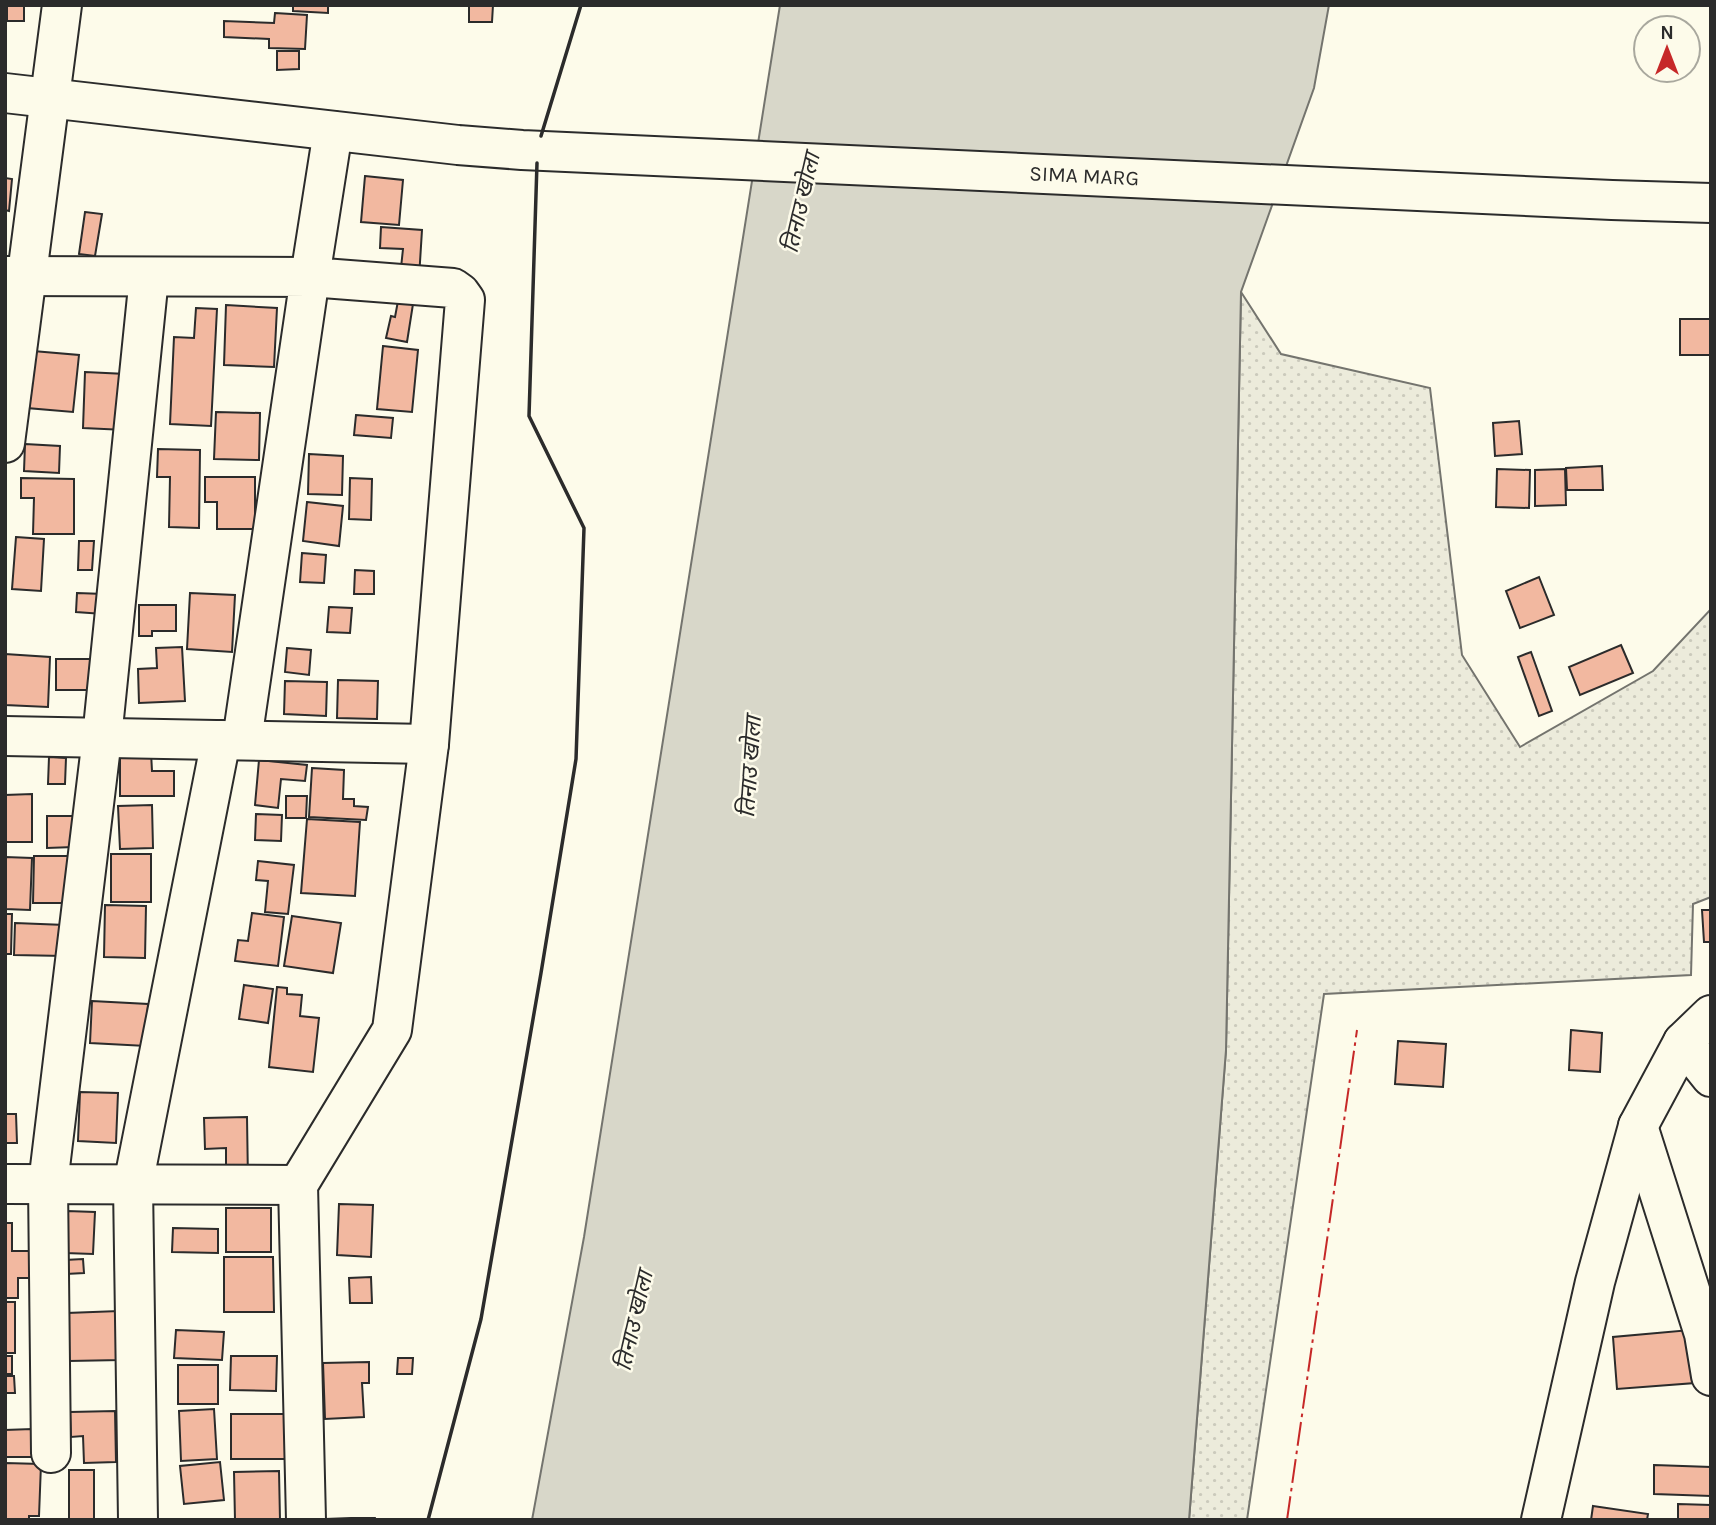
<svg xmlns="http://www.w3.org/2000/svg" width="1716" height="1525" font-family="Karla,'Noto Sans Devanagari',sans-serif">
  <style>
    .grass { fill: url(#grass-dots); stroke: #74746e; stroke-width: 2 }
    .water { fill: #d8d7c9; stroke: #74746e; stroke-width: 2 }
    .building { fill: #f2b8a0; stroke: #2b2b2b; stroke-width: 2 }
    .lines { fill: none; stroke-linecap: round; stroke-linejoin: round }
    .minor-casing { stroke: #2b2b2b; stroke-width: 42 }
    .minor { stroke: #fdfbea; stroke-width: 38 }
    .wall { stroke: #2b2b2b; stroke-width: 3.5 }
    .power { stroke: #c62828; stroke-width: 2; stroke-dasharray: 24 5 3.5 5; stroke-linecap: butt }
    .labels { text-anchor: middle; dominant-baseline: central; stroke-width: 5; stroke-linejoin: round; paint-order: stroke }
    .street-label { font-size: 21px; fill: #2b2b2b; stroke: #fdfbea }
    .water-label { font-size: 23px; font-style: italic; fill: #2b2b2b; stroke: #fdfbea }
  </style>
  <defs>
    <pattern id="grass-dots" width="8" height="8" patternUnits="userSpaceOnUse" patternTransform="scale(1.75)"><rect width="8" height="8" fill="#ecebdb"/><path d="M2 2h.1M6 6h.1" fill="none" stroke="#cbcabc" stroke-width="1.8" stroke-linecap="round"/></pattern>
  </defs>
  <rect width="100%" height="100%" fill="#fdfbea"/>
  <path class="grass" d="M1241,292L1281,354L1430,388L1462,655L1520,747L1653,671L1711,609V897L1693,904L1691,975L1324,994L1247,1520H1189L1226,1050Z"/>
  <path class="water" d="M780,5H1329L1314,88L1241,292L1226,1050L1189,1520H532L584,1237Z"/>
  <g class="building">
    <rect x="7" y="5" width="17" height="16"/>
    <path d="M293,5H328V13L293,11Z"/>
    <path d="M469,5H493L492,22H469Z"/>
    <path d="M275,13L307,15L305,49L269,48V39L224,37V21L274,23Z"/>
    <path d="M277,51H299V69L277,70Z"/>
    <path d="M365,176L403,180L399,225L361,222Z"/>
    <path d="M5,178L12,179L9,211L5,210Z"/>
    <path d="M85,212L102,214L95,256L79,254Z"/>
    <path d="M381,227L422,230L419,278L400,277L403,249L380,248Z"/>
    <path d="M398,301L413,304L407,342L386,338L391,316L395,317Z"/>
    <path d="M226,305L277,308L274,367L224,365Z"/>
    <path d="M196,308L217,309L211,426L170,424L174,337L194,338Z"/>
    <rect x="1680" y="319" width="31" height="36"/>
    <path d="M383,346L418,350L412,412L377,409Z"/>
    <path d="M33,351L79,355L73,412L27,408Z"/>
    <path d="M85,372L126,374L125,430L83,428Z"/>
    <path d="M216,412L260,413L259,460L214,459Z"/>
    <path d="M356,415L393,418L391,438L354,435Z"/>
    <path d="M1519,421L1522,454L1495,456L1493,423Z"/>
    <path d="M25,444L60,446L59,473L24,471Z"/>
    <path d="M158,449L200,450L199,528L169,527L170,477H157Z"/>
    <path d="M309,454L343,456L342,495L308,494Z"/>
    <path d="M1602,466L1603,490H1567L1566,468Z"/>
    <path d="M1497,469L1530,470L1529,508L1496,507Z"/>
    <path d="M1565,469L1566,505L1535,506V470Z"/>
    <path d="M205,477H255V529H217V502H205Z"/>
    <path d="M21,478L74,479V534H33L34,498H21Z"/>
    <path d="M350,478L372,479L371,520L349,519Z"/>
    <path d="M307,502L343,506L339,546L303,541Z"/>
    <path d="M16,537L44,539L41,591L12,589Z"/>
    <path d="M79,541H94L92,570H78Z"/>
    <path d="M302,553L326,555L324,583L300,582Z"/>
    <path d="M355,570L374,571V594H354Z"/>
    <path d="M1539,577L1554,615L1520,628L1506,591Z"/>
    <path d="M77,593L104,594L103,614L76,612Z"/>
    <path d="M190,593L235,595L232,652L187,649Z"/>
    <path d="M139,605H176V631H152V636H139Z"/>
    <path d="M329,607L352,608L350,633L327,632Z"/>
    <path d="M1621,645L1633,673L1580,695L1569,667Z"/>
    <path d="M182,647L185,701L139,703L138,669L157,668L156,648Z"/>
    <path d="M287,648L311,650L309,675L285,672Z"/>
    <path d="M1531,652L1552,711L1539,716L1518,657Z"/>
    <path d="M5,654L50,657L48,707L5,705Z"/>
    <rect x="56" y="659" width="44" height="31"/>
    <path d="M338,680L378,681L377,719L337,718Z"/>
    <path d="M285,681L327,682L326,716L284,714Z"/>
    <path d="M151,752L152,771H174V796H120V753Z"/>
    <path d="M49,757L66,758L65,784H48Z"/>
    <path d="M259,760L307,765L305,781L281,779L278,808L255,805Z"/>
    <path d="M312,768L344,770L343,799H354V806L368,807L366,820L309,817Z"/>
    <path d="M32,794V842H5V795Z"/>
    <path d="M286,796H307L306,818H286Z"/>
    <path d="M152,805L153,848L120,849L118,806Z"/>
    <path d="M256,814L282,815L281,841L255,840Z"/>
    <path d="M47,816H74V847L47,848Z"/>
    <path d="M307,819L360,822L355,896L301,893Z"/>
    <rect x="111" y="854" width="40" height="48"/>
    <path d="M34,856H70L69,903H33Z"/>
    <path d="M5,857L32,858L30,910L5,909Z"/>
    <path d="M258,861L294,865L288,914L265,912L268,881L256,880Z"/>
    <path d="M105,905L146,906L145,958L104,957Z"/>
    <path d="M1702,910H1711V942H1704Z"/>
    <path d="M252,913L284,917L278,966L235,961L238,940L248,941Z"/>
    <path d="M5,914H12L11,954H5Z"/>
    <path d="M292,916L341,923L333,973L284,966Z"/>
    <path d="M15,923L65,925L64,956L14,955Z"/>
    <path d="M244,985L273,989L268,1023L239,1019Z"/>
    <path d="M277,987L287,988V994L302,995L300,1016L319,1018L313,1072L269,1067Z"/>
    <path d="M92,1001L148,1004L146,1046L90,1043Z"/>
    <path d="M1571,1030L1602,1033L1600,1072L1569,1070Z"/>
    <path d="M1398,1041L1446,1044L1443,1087L1395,1084Z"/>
    <path d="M80,1092L118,1093L116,1143L78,1141Z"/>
    <path d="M5,1114H16L17,1143H5Z"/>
    <path d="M247,1117L248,1182L226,1166V1148L205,1149L204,1118Z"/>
    <path d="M339,1204L373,1205L371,1257L337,1255Z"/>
    <rect x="226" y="1208" width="45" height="44"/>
    <path d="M67,1211L95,1212L93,1254L65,1253Z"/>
    <path d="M5,1223H12V1251H33V1278H18V1298H5Z"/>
    <path d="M173,1228L218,1229V1253L172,1252Z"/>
    <path d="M224,1257H273L274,1312H224Z"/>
    <path d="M83,1259L84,1273L66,1274L65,1260Z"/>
    <path d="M371,1277L372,1303H350L349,1278Z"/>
    <rect x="5" y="1302" width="10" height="51"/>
    <path d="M119,1311L121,1360L69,1361L67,1313Z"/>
    <path d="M176,1330L224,1332L222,1360L174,1358Z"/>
    <path d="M1690,1330L1695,1383L1617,1389L1613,1337Z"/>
    <rect x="5" y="1356" width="7" height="18"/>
    <path d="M231,1356H277L276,1391L230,1390Z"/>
    <path d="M398,1358H413L412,1374H397Z"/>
    <path d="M369,1362V1383H362L364,1417L325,1419L323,1363Z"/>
    <rect x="178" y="1365" width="40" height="39"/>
    <path d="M5,1376H14L15,1393H5Z"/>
    <path d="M214,1409L217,1459L181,1461L179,1411Z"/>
    <path d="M115,1411L116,1462L84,1463L83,1436L71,1437L70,1412Z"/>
    <rect x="231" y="1414" width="54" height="45"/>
    <path d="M32,1429L33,1457H5V1430Z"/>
    <path d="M220,1462L224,1500L184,1504L180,1466Z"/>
    <path d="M5,1463L41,1464L39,1516H29V1520H5Z"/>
    <path d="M1654,1465L1711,1467V1496L1654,1494Z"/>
    <rect x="69" y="1470" width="25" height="50"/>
    <path d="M279,1471L280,1520H235L234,1472Z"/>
    <path d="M1678,1504L1711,1505V1520H1678Z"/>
    <path d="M1593,1506L1648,1514L1647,1520H1591Z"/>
    <path d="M351,1518H375L376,1520L325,1519Z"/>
  </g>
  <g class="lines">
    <g class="minor-casing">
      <g id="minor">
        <path id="s1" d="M5,93L458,145L522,150L1612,200L1711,203"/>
        <path d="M5,276L310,277L242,740"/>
        <path d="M5,443L62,5"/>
        <path d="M5,736L429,744"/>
        <path d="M1683,1042L1711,1077"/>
        <path d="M1638,1126L1704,1334L1711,1376"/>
        <path d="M5,1184L298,1185"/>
        <path d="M51,1453L48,1184L102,738L149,277"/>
        <path d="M138,1520L133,1185L221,740"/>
        <path d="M306,1520L298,1185L392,1030L429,744L465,300L460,293L453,288L310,277L333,131"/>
        <path d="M1541,1520L1595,1282L1638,1126L1683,1042L1711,1015"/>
      </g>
    </g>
    <use href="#minor" class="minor"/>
    <g class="wall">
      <path d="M541,136L581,5"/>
      <path d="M428,1520L481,1319L541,973L576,759L584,528L529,416L537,163"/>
    </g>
    <path class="power" d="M1287,1520L1357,1030"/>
  </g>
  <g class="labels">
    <g class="street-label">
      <text stroke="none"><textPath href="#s1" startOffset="1083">SIMA MARG</textPath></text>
    </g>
    <g class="water-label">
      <text transform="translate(801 203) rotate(-77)">तिनाउ खोला</text>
      <text transform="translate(750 767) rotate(-86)">तिनाउ खोला</text>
      <text transform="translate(634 1321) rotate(-77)">तिनाउ खोला</text>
    </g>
  </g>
  <rect width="1716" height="1525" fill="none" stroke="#2b2b2b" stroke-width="14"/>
  <g transform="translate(1667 49)"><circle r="33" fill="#fdfbea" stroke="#a9a89e" stroke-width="2"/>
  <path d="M0-5L12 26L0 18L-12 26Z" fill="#c62828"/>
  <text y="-10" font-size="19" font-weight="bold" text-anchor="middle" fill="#2b2b2b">N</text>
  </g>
</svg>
